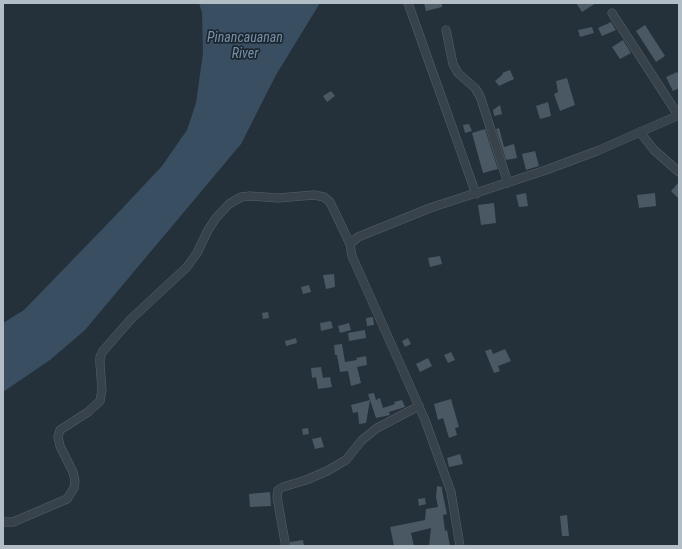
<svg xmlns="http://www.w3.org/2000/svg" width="682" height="549" font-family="'Roboto Condensed',sans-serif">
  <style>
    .water { fill: #394e61 }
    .building { fill: #4a5863 }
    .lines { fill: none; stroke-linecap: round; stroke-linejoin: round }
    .minor-casing { stroke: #566069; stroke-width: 9 }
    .minor { stroke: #38424b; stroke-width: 8 }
    .labels { text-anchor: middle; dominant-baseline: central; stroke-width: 3.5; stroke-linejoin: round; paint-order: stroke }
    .water-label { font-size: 14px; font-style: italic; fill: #7591a9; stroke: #1d2730 }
  </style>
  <rect width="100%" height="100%" fill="#24303a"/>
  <path class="water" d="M199,3H320L276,75L241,144L85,330L50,360L3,392V323L24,310L116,215L162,166L187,130L196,103L203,53L202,13Z"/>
  <g class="building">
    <path d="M424,3H442V7L426,11Z"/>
    <path d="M576,3H596L582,12Z"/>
    <path d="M611,22L616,30L602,36L598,28Z"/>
    <path d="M645,25L665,56L656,62L636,31Z"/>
    <path d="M592,27L594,33L580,37L578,30Z"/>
    <path d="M623,40L631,53L620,59L612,47Z"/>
    <path d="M510,70L514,79L499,86L495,81L503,74L502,73Z"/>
    <path d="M677,72L679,75V88L673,91L666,77Z"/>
    <path d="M567,78L575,105L560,111L554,94L558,92L556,81Z"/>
    <path d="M331,91L335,96L327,102L323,96Z"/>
    <path d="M548,102L551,116L540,119L536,106Z"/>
    <path d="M500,105L502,114L494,116L493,110Z"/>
    <path d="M469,124L472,131L465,133L463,125Z"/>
    <path d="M499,128L504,147L514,144L517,158L506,160L496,129Z"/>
    <path d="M485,129L498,169L483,173L472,133Z"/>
    <path d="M535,151L539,166L526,170L522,154Z"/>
    <path d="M679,182V199L671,191Z"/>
    <path d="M526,193L528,206L519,207L516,195Z"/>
    <path d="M655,193L656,206L639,208L637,195Z"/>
    <path d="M494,203L496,223L481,225L478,205Z"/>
    <path d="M440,256L442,264L430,267L428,258Z"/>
    <path d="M334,274L335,287L326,289L323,275Z"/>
    <path d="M309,285L311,292L303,294L301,287Z"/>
    <path d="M268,312L269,318L263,319L262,313Z"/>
    <path d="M373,317L374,325L367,326L366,318Z"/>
    <path d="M331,321L333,328L321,331L320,323Z"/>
    <path d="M349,323L351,330L340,333L338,326Z"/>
    <path d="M365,330L366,338L349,341L348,333Z"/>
    <path d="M296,338L297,343L286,346L285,341Z"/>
    <path d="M408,338L411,344L405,347L402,341Z"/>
    <path d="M342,344L345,362L357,360L356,358L366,356L367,365L357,367L361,383L351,386L348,371L340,372L337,355H335L334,345Z"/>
    <path d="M491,349L493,354L505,349L511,361L498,366L500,371L494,373L485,351Z"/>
    <path d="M451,352L455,360L448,363L444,355Z"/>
    <path d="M428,358L432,366L420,372L416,364Z"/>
    <path d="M321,367L323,378L330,377L332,387L318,389L316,377L312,378L311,368Z"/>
    <path d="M374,393L376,400L380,398L383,408L395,404L394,402L402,400L405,407L389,412L390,415L376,418L368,394Z"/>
    <path d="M451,399L459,427L455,428L457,435L449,438L443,418L438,420L434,404Z"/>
    <path d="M370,400L366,423L359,424L358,412L353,413L351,405Z"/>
    <path d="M308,428L309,434L303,435L302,429Z"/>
    <path d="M321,437L324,447L315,449L312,439Z"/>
    <path d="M460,454L463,464L449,467L447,458Z"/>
    <path d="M437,486L442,487V490L447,514L443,515L445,531L447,530L450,546H429L431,528L411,533L414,546H394L390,527L425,520L426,509L438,507L436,497Z"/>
    <path d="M270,492L271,506L250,507L249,494Z"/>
    <path d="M425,498L426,504L419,506L418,499Z"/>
    <path d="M567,515L569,536H562L560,516Z"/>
    <path d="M303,540L304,546H289L290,542Z"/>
  </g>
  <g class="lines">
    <g class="minor-casing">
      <g id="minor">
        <path d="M408,3L476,194"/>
        <path d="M612,13L678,115"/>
        <path d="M446,30L453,64L458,73L475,88L480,96L508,183"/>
        <path d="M640,132L654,150L679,172"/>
        <path d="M3,522H13L67,499L74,488L75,481L73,472L60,446L58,437L60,430L88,412L100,401L102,390L100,364V357L103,351L131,319L187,267L197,253L208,230L216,218L229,204L241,197L250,196L278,198L314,195L324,197L330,202L350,244"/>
        <path d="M285,542L277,497L278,490L283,487L306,480L327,471L346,460L362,440L377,428L419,406"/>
        <path d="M460,546L451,492L425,420L352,256L350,244L358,237L430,208L546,170L597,151L679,115"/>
      </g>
    </g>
    <use href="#minor" class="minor"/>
  </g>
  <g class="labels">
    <g class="water-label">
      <text x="245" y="37">Pinancauanan<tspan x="245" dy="16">River</tspan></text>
    </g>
  </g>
  <rect width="682" height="549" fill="none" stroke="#b3bdc6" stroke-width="8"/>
</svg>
